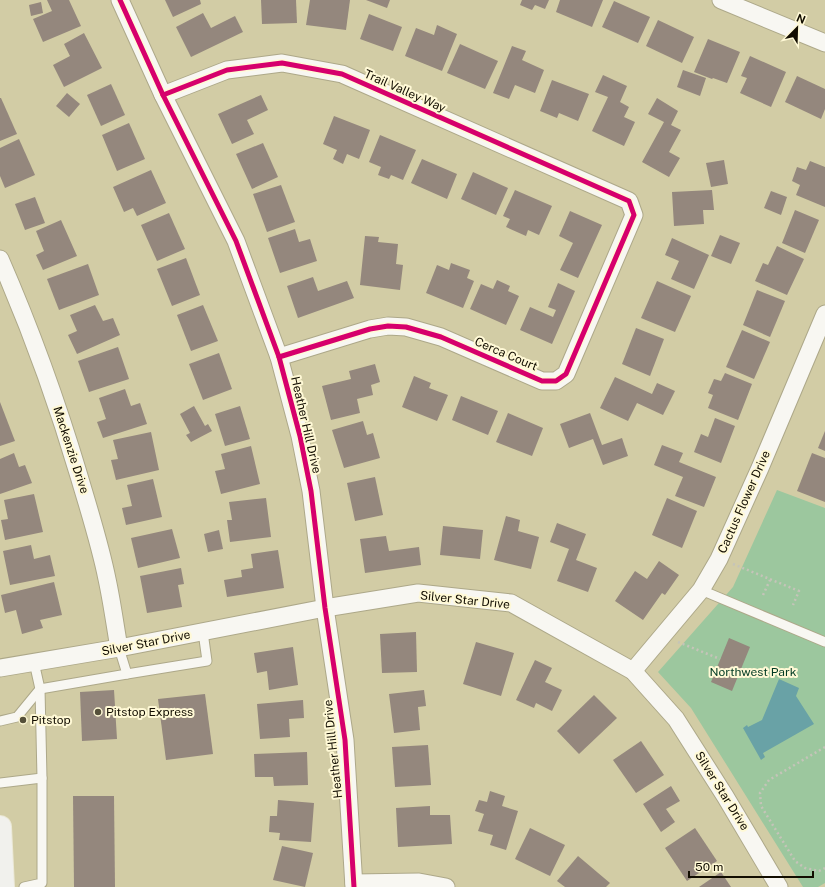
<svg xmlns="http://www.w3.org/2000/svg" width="825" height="887" font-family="'Public Sans',sans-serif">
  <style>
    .green { fill: #9cc79e }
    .water { fill: #69a2a6 }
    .building { fill: #94877d }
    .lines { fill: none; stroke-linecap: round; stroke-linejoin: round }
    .lane-casing { stroke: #ada889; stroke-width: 11 }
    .street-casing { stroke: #ada889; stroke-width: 19 }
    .primary-casing { stroke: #ebe8d6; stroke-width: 24 }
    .path { stroke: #c5c4b9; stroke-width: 2.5; stroke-dasharray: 2 3; stroke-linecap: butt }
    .lane { stroke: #f8f7f2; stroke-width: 9 }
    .street { stroke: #f8f7f2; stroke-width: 17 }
    .primary { stroke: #f1f1ed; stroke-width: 22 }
    .cycleway-casing { stroke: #fff9d6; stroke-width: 8 }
    .cycleway { stroke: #d6006c; stroke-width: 5 }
    .poi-dot { fill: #55503a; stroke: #fff9d6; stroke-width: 1.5 }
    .labels { text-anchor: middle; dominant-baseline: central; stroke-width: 4; stroke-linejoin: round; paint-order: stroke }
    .street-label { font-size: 12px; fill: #120d00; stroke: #fff9d6 }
    .park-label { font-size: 12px; fill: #003a23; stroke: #fff9d6 }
    .poi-label { font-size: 12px; fill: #120d00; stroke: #fff9d6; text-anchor: start }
  </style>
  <rect width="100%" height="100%" fill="#d2cca5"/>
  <path class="green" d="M777,490L825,508V883L818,887H803L691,708L658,672L733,587Z"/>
  <path class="water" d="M779,679L799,688L796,696L814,724L763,753L765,757L761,760L743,728L747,725L748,727L762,720Z"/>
  <g class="building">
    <path d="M47,0H69L81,26L43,42L33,19L52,11Z"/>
    <path d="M165,0H200L201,4L173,17Z"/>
    <path d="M261,0H296L297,23L262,24Z"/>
    <path d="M310,0H350L346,30L306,25Z"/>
    <path d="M366,0H390L387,8Z"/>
    <path d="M522,0H549L545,9L535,5L532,10L520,5Z"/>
    <path d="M560,0H603L592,27L556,12Z"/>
    <path d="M614,1L650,17L638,43L602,27Z"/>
    <path d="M41,2L43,13L31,16L29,5Z"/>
    <path d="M203,13L211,28L235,16L243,32L191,57L176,27Z"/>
    <path d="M369,14L402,27L393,51L360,39Z"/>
    <path d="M658,20L694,37L682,63L646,46Z"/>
    <path d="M437,25L457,34L442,71L405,56L416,28L434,35Z"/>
    <path d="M84,33L102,68L64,87L53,65L70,56L64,44Z"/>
    <path d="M708,39L740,52L727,83L713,78L712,79L694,72Z"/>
    <path d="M460,44L498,61L485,89L447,73Z"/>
    <path d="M512,46L526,51L522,60L544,70L535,93L515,85L509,99L493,93Z"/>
    <path d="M750,56L786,72L771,107L740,93L747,78L741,76Z"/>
    <path d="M683,70L706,78L700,96L677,87Z"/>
    <path d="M603,75L627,86L620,102L629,107L624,117L635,122L624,146L592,131L608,97L595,92Z"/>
    <path d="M797,76L825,89V109L821,119L785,102Z"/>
    <path d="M552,80L589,94L578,121L559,113L557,118L540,111Z"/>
    <path d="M111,84L125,115L101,126L87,95Z"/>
    <path d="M67,93L80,104L69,117L56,106Z"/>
    <path d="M261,95L268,110L247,120L254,134L232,144L218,114Z"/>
    <path d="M0,98H1L17,134L0,141Z"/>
    <path d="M657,98L678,111L671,125L681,130L669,152L680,158L669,177L642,162L664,122L648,114Z"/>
    <path d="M334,116L370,130L359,159L347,154L343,164L333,159L337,150L323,144Z"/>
    <path d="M129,123L145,159L117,171L102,135Z"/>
    <path d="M380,135L416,150L403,180L391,175L389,179L378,175L381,167L369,162Z"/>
    <path d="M19,139L35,175L5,188L0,176V148Z"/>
    <path d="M263,143L278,177L252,189L236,154Z"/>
    <path d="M422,159L457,174L447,199L411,183Z"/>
    <path d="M724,160L728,184L711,187L706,163Z"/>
    <path d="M810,161L825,167V207L796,195L800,185L792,181L797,167L806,170Z"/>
    <path d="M151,170L166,203L137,216L133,208L124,212L113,187Z"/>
    <path d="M473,172L508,188L496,215L461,199Z"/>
    <path d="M281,185L295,222L267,232L253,194Z"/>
    <path d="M515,190L552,206L539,235L528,230L526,236L506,227L510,219L503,216Z"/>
    <path d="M712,190L714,210H703L704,224L674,226L672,192Z"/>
    <path d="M771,191L787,197L781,215L764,208Z"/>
    <path d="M35,197L45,223L25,230L15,204Z"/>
    <path d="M795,210L819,220L805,253L782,243Z"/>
    <path d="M570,211L602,225L578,278L560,270L573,243L559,236Z"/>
    <path d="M169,213L185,249L157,261L141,225Z"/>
    <path d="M61,220L77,256L43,270L36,255L44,251L36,231Z"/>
    <path d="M295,229L299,242L310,239L317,261L280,273L268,238Z"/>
    <path d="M720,235L740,243L731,264L711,256Z"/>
    <path d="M365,236L379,237L378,242L398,244L396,264L403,265L400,290L360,285Z"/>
    <path d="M672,238L709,255L694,289L671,279L679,261L665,255Z"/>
    <path d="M777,246L804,259L787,295L755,281L763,263L768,265Z"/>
    <path d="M186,258L200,295L172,306L157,269Z"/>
    <path d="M451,263L470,270L467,278L474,281L463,308L426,293L437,265L449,270Z"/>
    <path d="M88,264L99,295L59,310L47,279Z"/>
    <path d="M313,277L318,291L347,281L354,298L298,318L287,286Z"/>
    <path d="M497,280L510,286L508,291L519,296L506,325L470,309L481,284L493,289Z"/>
    <path d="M657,281L691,296L675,332L641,318Z"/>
    <path d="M558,283L575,291L552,344L520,330L530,307L553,317L556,310L548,307Z"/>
    <path d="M757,290L785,301L770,337L743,325Z"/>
    <path d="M95,305L103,321L113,318L120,335L77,354L68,335L77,331L70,315Z"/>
    <path d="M203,305L218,341L191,351L177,315Z"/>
    <path d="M636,328L664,339L650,376L622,364Z"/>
    <path d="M742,330L770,342L754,379L726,367Z"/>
    <path d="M118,347L129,379L89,392L78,361Z"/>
    <path d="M219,353L232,389L203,400L189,364Z"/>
    <path d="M375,364L380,382L371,385L373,395L357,399L360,413L331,420L322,386L351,379L349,371Z"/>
    <path d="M725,373L752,384L738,420L708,408L713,395L708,393L714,379L721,381Z"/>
    <path d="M414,376L431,383L429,388L448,395L437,421L402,407Z"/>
    <path d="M615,377L652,394L657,383L675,391L663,415L637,403L628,421L600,408Z"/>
    <path d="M125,389L131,406L140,403L147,424L103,438L97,422L106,419L99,398Z"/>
    <path d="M461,396L498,411L488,435L452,420Z"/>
    <path d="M0,402L15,441L0,446Z"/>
    <path d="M194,406L205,426L208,424L212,431L191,442L186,435L190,433L180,414Z"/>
    <path d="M240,406L250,439L225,446L215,414Z"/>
    <path d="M508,413L543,428L532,456L496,442Z"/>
    <path d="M590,413L602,445L622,438L628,456L603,465L593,439L569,448L560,424Z"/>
    <path d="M715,418L735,426L721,463L694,452L701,434L708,437Z"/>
    <path d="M363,421L367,435L373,433L380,458L344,468L332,430Z"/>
    <path d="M825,431V451L818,448Z"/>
    <path d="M151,432L159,470L116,480L111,460L118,459L113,440Z"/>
    <path d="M662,445L683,453L679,462L716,477L704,507L675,496L683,477L654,465Z"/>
    <path d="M251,446L260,484L221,494L215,471L225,469L221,454Z"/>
    <path d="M14,453L19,467L25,465L32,483L0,494V459Z"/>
    <path d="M812,453L825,458V502L797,491Z"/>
    <path d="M375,477L383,515L355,521L347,483Z"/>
    <path d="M153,479L162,517L126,525L122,508L132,506L127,485Z"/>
    <path d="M34,494L43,532L5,540L1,520L8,519L4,500Z"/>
    <path d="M266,498L271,537L230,542L227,520H232L229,502Z"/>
    <path d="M667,498L697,511L682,548L652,535Z"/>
    <path d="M506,516L520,520L518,531L539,537L531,569L494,560Z"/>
    <path d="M557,523L586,534L576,560L597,568L588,592L557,581L569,549L550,542Z"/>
    <path d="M443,526L483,530L480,559L440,555Z"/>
    <path d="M172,529L180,558L138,568L131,538Z"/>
    <path d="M219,530L223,549L208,552L204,534Z"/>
    <path d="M386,536L389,551L419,547L421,565L365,573L360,539Z"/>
    <path d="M31,545L34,559L50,555L55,576L10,585L3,551Z"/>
    <path d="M278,550L284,588L227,597L224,580L242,577L241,570L253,568L251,554Z"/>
    <path d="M659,561L679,575L665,595L662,593L643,620L615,601L635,571L647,579Z"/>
    <path d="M181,568L184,584L178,585L182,607L147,613L140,576Z"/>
    <path d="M54,582L62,615L40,620L43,628L22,634L16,610L5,613L1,595Z"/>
    <path d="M416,632L417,672L382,673L380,634Z"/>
    <path d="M729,638L750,647L732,691L711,682Z"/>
    <path d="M476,642L514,653L501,696L463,684Z"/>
    <path d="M293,647L298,685L269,690L267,671L257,673L254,653Z"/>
    <path d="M535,660L552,668L545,682L562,690L552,711L536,703L534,708L516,700Z"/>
    <path d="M114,690L117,739L82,741L80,692Z"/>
    <path d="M424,690L426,706L418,707L420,730L394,733L389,694Z"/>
    <path d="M205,694L213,754L166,760L158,699Z"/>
    <path d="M594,695L617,718L579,754L557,731Z"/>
    <path d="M303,700L304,718L289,719L290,737L260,739L257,704Z"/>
    <path d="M641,741L664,775L636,793L613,760Z"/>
    <path d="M428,745L431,785L395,787L392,747Z"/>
    <path d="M307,752L308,785L274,786L273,777H255L254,754Z"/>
    <path d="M671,786L680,801L666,809L675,822L661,832L643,804Z"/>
    <path d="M490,791L505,796L502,806L518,811L506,850L490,845L493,835L478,831L484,814L475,811L479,800L487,802Z"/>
    <path d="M73,796H114L115,887H74Z"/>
    <path d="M278,800L314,803L311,842L279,840L280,833L269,832L270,816H277Z"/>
    <path d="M430,806V815H450L452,844L398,847L396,808Z"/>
    <path d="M530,828L565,845L550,876L515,859Z"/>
    <path d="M695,828L717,861L687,881L665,848Z"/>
    <path d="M282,846L313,853L305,887L273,880Z"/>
    <path d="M578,856L610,883L606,887H565L557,881Z"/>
    <path d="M721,872L731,887H699Z"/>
  </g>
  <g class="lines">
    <g class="lane-casing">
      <g id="lane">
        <path d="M701,590L825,642"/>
        <path d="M119,648L127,674L207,661L203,632"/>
        <path d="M0,721L17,717L40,689L127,674"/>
        <path d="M0,783L42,778L40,689L34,662"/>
        <path d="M24,887L42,883V778"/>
      </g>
    </g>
    <g class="street-casing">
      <g id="street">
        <path d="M120,0L163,95L236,241L279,357L300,436L311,491L325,608L345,740L354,887"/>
        <path d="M721,0L825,43"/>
        <path d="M163,95L227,70L282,63L342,74L629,201L634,215L566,374L556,381H542L441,337L406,327L388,326L370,329L279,357"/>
        <path d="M0,259C31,330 57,402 79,476C89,510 100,544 107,579C112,602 115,625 119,648"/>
        <path d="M0,668L119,648L325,608L418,593L511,603L633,671L676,719L725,796L779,887"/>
        <path d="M633,671L701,590L719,559L760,468L825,314"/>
        <path d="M354,883L419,882L446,887"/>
      </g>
    </g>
    <g class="primary-casing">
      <path id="primary" d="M0,827L3,887"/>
    </g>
    <g class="path">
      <path d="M733,564L799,591L793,605"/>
      <path d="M763,595L770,580"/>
      <path d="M678,642L720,659"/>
      <path d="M825,747L769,780L760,793L761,806L795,861L805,868L819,871L825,868"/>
    </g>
    <use href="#lane" class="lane"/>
    <use href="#street" class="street"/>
    <use href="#primary" class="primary"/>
    <g class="cycleway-casing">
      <g id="cycleway">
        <path d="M120,0L163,95L236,241L279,357L300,436L311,491L325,608L345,740L354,887"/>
        <path d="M163,95L227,70L282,63L342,74L629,201L634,215L566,374L556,381H542L441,337L406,327L388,326L370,329L279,357"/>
      </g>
    </g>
    <use href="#cycleway" class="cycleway"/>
  </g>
  <g class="poi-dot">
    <circle cx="98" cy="712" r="4"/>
    <circle cx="23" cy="720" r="4"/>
  </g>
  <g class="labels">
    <g class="street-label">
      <text transform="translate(405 91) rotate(24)">Trail Valley Way</text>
      <text transform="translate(506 354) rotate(23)">Cerca Court</text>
      <text transform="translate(306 425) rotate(77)">Heather Hill Drive</text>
      <text transform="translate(71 450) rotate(72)">Mackenzie Drive</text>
      <text transform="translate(744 502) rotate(-66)">Cactus Flower Drive</text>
      <text transform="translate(465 600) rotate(6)">Silver Star Drive</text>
      <text transform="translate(146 643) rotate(-11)">Silver Star Drive</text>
      <text transform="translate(333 749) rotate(-96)">Heather Hill Drive</text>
      <text transform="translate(722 791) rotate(58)">Silver Star Drive</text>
    </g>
    <g class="park-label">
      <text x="753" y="672">Northwest Park</text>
    </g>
    <g class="poi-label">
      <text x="106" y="712">Pitstop Express</text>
      <text x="31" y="720">Pitstop</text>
    </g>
  </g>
  <g transform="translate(797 28) rotate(23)" stroke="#fff9d6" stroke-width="3" paint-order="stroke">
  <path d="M0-3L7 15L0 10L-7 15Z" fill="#120d00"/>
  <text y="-6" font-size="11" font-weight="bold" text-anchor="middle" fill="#120d00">N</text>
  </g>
  <path d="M689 871v6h124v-6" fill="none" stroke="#120d00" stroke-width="2"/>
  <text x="695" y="871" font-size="12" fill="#120d00" stroke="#fff9d6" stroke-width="3" paint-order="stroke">50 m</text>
</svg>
